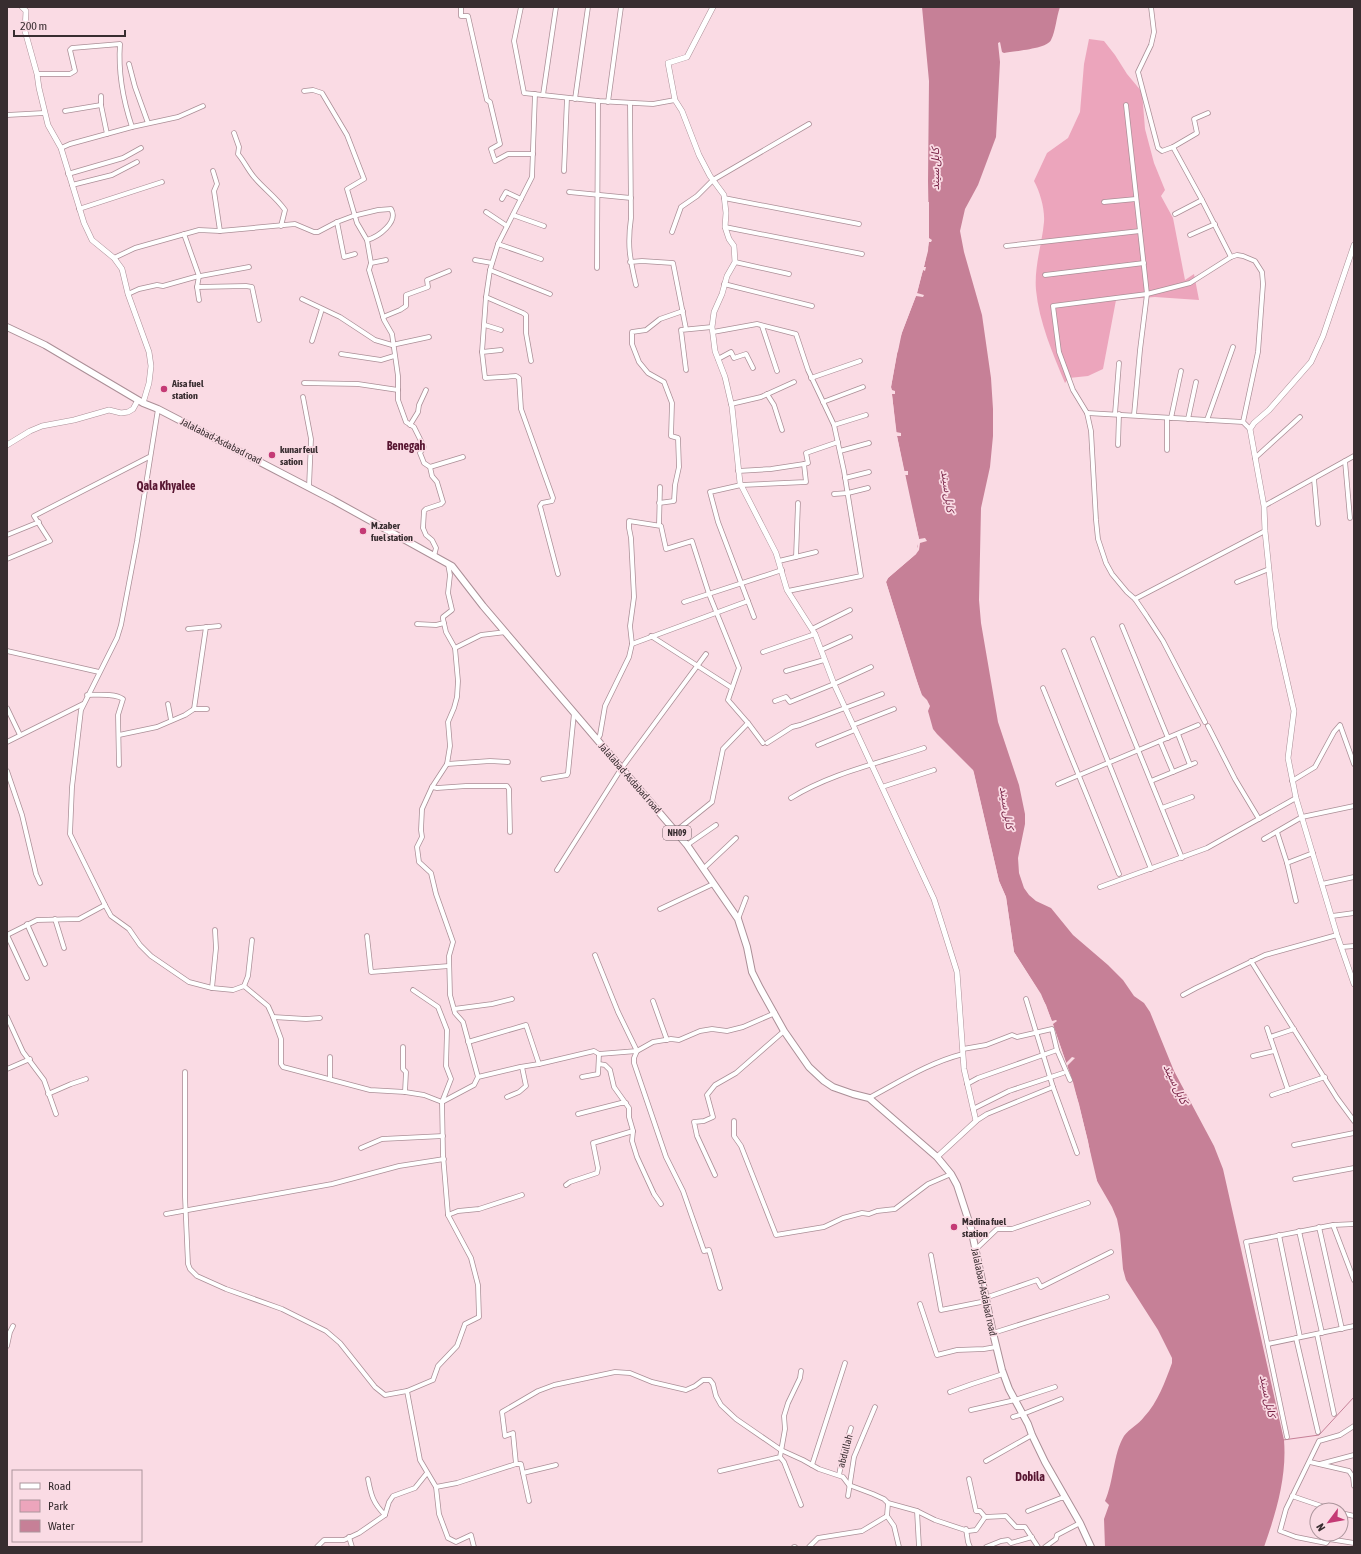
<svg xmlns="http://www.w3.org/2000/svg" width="1361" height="1554" font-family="'Asap Condensed','Noto Sans Arabic',sans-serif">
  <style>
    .green { fill: #eca5bc }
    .water { fill: #c68097 }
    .pier { fill: #fadbe4 }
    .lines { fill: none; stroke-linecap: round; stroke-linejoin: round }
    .stream { stroke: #c68097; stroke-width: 1 }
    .minor-casing { stroke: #ab8f97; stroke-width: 5.5 }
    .tertiary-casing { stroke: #ab8f97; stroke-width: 6 }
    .primary-casing { stroke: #ab8f97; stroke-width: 8 }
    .minor { stroke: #fff; stroke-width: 4 }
    .tertiary { stroke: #fff; stroke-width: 5 }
    .primary { stroke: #fff; stroke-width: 6 }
    .poi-dot { fill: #c43a75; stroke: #fadbe4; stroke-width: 1.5 }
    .labels { text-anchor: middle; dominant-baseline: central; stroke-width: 3.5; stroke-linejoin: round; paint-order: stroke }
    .shield { fill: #fadbe4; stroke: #726166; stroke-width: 1 }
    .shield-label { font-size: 9px; font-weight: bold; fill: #382d30 }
    .poi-label { font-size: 10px; font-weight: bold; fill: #382d30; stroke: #fadbe4; text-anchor: start }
    .street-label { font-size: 10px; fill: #382d30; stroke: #fadbe4 }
    .water-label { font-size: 11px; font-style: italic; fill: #772346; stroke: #fadbe4 }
    .quarter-label { font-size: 12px; font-weight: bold; fill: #571531; stroke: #fadbe4 }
  </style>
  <rect width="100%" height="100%" fill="#fadbe4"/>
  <path class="green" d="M1089,39L1104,41L1115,55L1127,74L1142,92L1145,129L1154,163L1165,190L1161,196L1173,218L1185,280L1194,274L1199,300L1155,297L1116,300L1103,369L1088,376L1069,378L1065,383C1053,354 1039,322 1036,290C1034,267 1042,244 1044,222C1045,209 1040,192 1034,181L1047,153L1068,138L1080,112L1084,64Z"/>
  <path class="water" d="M922,7H1060C1056,18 1056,30 1051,40C1047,49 1014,51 1004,53L1002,52L1000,42L998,43L1000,62L996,137L978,185L965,209L960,231L964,252L982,315L991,378L993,409V436L990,467L981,508L979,600L981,623L998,722L1019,785L1025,814V824L1018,858L1019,873L1024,888L1029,895L1036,901L1051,908L1073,935L1108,965L1123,980L1134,996L1144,1003L1150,1012L1174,1071L1214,1146L1223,1169L1284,1440C1287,1477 1276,1513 1264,1547H1105L1104,1519L1109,1505L1105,1501C1114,1481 1113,1454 1124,1436C1129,1429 1139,1424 1144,1417C1158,1402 1165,1382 1172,1363V1358L1158,1330L1126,1280L1123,1269L1120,1234L1117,1219L1112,1207L1097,1181L1093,1170L1088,1141L1073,1082L1046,1005L1036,987L1014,952L1006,897L999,881L973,770L937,734L933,729L928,711L930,706L927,700L922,695L915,676L886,582L888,578L916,554L919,539L897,436L891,387L900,338L917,293L928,251L929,238L928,181L929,81Z"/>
  <g class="pier">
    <path d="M927,202H929V238L932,240L931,242H929L924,267H926L925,271L923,270L921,277L917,293L924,295L923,297L916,296L902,332L898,351L897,353L891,387L892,390L895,391V394H892L896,432L901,433V436H897L904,471H908V475H905L906,483L919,539L925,538L927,541L920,543L919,550L916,554L888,578L886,582L922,697L919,694L911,670L884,582L886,576L915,552L918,546L895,436L889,387L898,338L914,296L926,250Z"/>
    <path d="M971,770H973L974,773L999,881L1006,897L1014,952L1041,994L1052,1021L1056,1020L1057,1021L1053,1024L1066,1063L1072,1057L1075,1058L1067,1066L1079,1104L1098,1185L1091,1168L1086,1138L1072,1084L1049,1020L1039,995L1011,951L1004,897L997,881Z"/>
  </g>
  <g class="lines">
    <path class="stream" d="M1283,1440L1319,1435L1354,1397"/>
    <g class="minor-casing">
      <g id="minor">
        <path d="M461,7V16H468L487,100L490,102L500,144L491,149L495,161L508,154H533"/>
        <path d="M521,7L514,41L524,93L598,101L653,104L675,100"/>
        <path d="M1151,7L1154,32L1151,45L1138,72L1158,148L1162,151L1173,147L1202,200L1231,257L1237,255L1243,256L1255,261L1262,272L1263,284L1258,352L1243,422"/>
        <path d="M129,64L135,87L148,123"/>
        <path d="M37,74H70L75,71L70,50L72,48L120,44C118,72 123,100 132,127"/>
        <path d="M304,91L313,90L322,93L347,135L364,179L347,189L357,223L367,240L371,263L369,270L384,320L392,334L398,376V400L406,422L414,427L424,447L420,453L424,463L430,467L432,476L437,482L443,502L441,504L426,509L424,511L423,528L426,535L432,540L436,548L434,556"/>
        <path d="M535,94L532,177L498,244L490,270L486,297L482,352L485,378L516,376L519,378L521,409L553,498L552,501L542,503L540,506L558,574"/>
        <path d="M543,95L556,7"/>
        <path d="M101,96V105L107,134"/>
        <path d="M575,99L588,7"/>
        <path d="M608,102L621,7"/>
        <path d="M630,103L631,218C627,246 630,259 636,285"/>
        <path d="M1126,105L1147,294L1140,350L1134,415"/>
        <path d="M65,111L101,105"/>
        <path d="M7,115L44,113"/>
        <path d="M234,133L239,147L238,154C244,161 248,170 254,177C264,189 276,197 285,210L281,226"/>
        <path d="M1173,147L1197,133L1194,119L1208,113"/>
        <path d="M61,148L70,144L132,127L178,117L203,106"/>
        <path d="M213,171L217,184L214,191L220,231"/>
        <path d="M564,171L567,98"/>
        <path d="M68,174L123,158L141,148"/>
        <path d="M72,185L112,175L137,162"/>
        <path d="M569,192L631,198"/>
        <path d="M724,198L859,224"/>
        <path d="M502,199L506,192L521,199"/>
        <path d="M1104,202L1136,199"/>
        <path d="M79,209L162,182"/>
        <path d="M486,212L507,226"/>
        <path d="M1175,214L1202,200"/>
        <path d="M513,215L544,226"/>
        <path d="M337,222L344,257L355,254"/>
        <path d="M725,227L862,254"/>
        <path d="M672,232L681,207L697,196L713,180L809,124"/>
        <path d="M184,234L199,276L197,287L199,300"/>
        <path d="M1190,235L1215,224"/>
        <path d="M498,244L541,259"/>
        <path d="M1006,246L1140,231"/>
        <path d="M114,258L135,248L199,230L220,231L295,224L314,232H318L337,222L353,216L378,210L391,209C399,222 378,237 367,240"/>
        <path d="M475,260L492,263"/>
        <path d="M630,262L642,261L673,263L686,329"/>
        <path d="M735,262L789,274"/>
        <path d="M371,263L386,260"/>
        <path d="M597,268L598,101"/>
        <path d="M490,270L550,294"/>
        <path d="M1045,275L1144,263"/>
        <path d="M724,284L812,306"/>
        <path d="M197,287L246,286L252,287L259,320"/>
        <path d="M128,294L139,289L157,285L163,286L195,277L249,267"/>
        <path d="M486,297L523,313L526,315V333L531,361"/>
        <path d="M302,299L340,317L375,340L392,345L429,337"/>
        <path d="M383,317L400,310L406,306V295L428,287L427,280L449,271"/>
        <path d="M485,325L501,330"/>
        <path d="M762,326L777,371"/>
        <path d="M713,332L757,324L796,334L808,370L834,425L844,471L861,576L788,591"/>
        <path d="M312,341L322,309"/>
        <path d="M482,352L501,350"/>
        <path d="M341,354L381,360L394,356"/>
        <path d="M718,359L731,352L734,358L746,354L753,368"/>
        <path d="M686,370L681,330L712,327"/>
        <path d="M811,378L860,361"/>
        <path d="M304,383L358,384L398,390"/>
        <path d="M767,394L774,405L782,430"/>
        <path d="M303,397L311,439L309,487"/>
        <path d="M823,402L863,387"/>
        <path d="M731,404L761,397L794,382"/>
        <path d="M158,409L137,541L121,625L117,638L81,710L72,787L70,834L105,905L111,916L129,929L140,945L151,956L189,982L212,988L233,990L244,986L268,1006L273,1017L281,1039V1064L283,1067L370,1090L405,1092L424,1095L442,1102"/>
        <path d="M1087,413L1243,422L1250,429"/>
        <path d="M1115,414L1119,363"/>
        <path d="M1171,418L1181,371"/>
        <path d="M1188,419L1196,382"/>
        <path d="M1207,420L1233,347"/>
        <path d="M410,425L418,412L419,405L426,390"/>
        <path d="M834,425L866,415"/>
        <path d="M1118,445L1119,414"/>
        <path d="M1167,450V418"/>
        <path d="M840,451L869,443"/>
        <path d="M1255,458L1300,417"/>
        <path d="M1345,461L1350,518"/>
        <path d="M430,467L463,457"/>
        <path d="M738,471L771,469L804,464"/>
        <path d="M845,478L869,472"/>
        <path d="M1314,479L1318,524"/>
        <path d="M834,494L848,493L868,488"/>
        <path d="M659,503L674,501L675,485L679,467L678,438L671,436L672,403L664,382L648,373L639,362L632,344V332L646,330L660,319L683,311"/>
        <path d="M1264,506L1354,456"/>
        <path d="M659,525L660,487"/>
        <path d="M7,535L39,522"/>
        <path d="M796,557L798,503"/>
        <path d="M7,559L50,541L34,516L149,457"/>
        <path d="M779,561L816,552"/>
        <path d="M448,564L450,575L448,593L452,610L443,617V619L446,632L455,648L458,681L457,697L454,708L448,722L450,746L447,764L432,787L422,809L421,830L422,837L417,847L419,862L431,873L436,894L453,942L449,956L450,995L455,1013L463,1022L478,1077"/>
        <path d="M1237,582L1269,569"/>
        <path d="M1135,599L1265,531"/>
        <path d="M684,602L782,570"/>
        <path d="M754,617L718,522L710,492L741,485L806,482L804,464L808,463L806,453L838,442"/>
        <path d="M417,624L436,625L444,623"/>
        <path d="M1122,626L1168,738"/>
        <path d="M188,629L219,626"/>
        <path d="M812,629L850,610"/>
        <path d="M651,636L732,688"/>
        <path d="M1093,639L1182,858"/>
        <path d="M632,644L748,601"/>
        <path d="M455,648L481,635L506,632"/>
        <path d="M821,650L850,637"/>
        <path d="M7,651L99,672"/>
        <path d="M1064,651L1151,869"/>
        <path d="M763,652L815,634"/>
        <path d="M786,671L824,660"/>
        <path d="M1043,688L1119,874"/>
        <path d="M87,695C97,695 115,693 123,699L118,715L119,765"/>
        <path d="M775,701L786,697L790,702L834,684L871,667"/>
        <path d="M168,704L171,720"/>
        <path d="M7,708L20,735"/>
        <path d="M194,709L206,627"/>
        <path d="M1205,722L1163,641L1146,615L1135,599L1127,592L1112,574L1106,563L1098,539L1096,520L1091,431L1087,413L1073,390L1059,352L1053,306L1147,294L1190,283L1231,257"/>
        <path d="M748,723L763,743"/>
        <path d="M853,725L894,709"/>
        <path d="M1208,726L1235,779L1259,819"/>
        <path d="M1178,734L1190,765"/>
        <path d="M119,735L157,727L185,715L194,709H207"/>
        <path d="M597,740L600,735L605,706L629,657L632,644L630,626L634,597L631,538L629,528V521L661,526L666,549L692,541L709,594L739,668L728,700L748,723L723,749L712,802L676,831"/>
        <path d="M1160,741L1173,772"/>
        <path d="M7,742L83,704"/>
        <path d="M767,743L792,727L800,725L882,694"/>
        <path d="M818,745L855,730"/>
        <path d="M447,764L490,761L508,762"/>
        <path d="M7,771L22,815L36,874L40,883"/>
        <path d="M543,779L567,775L568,773L574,713"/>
        <path d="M1151,781L1195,763"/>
        <path d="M1292,781L1315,767L1334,732L1340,725L1354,764"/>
        <path d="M1058,784L1198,725"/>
        <path d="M432,787L437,788L466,786H507L509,789L510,832"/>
        <path d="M882,787L934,770"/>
        <path d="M791,798C831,773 880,763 924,748"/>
        <path d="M1162,808L1192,797"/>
        <path d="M1277,832L1287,863L1296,901"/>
        <path d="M1264,839L1302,817L1354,806"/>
        <path d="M687,845L716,825"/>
        <path d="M1287,863L1313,853"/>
        <path d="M703,869L736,838"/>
        <path d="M557,870L621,769L706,654"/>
        <path d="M1322,884L1354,877"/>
        <path d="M1100,887L1207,848L1296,798"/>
        <path d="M660,909L713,884"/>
        <path d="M1332,916L1354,913"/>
        <path d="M55,919L64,948"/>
        <path d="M738,919L746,898"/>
        <path d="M27,924L45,964"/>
        <path d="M7,935L37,920L79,919L105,905"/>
        <path d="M7,935L27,978"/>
        <path d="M367,936L371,972L449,966"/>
        <path d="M1342,947L1354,946"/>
        <path d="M595,955L618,1012L637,1051L634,1058V1063L666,1157L683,1191L704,1251L709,1250L720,1288"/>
        <path d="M1251,961L1337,1098L1354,1121"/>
        <path d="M244,986L248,976L252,940"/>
        <path d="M212,988L216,948L215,930"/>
        <path d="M413,990L438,1007L447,1030L446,1066L451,1079L442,1102L443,1155L448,1215L471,1258L478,1285L479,1317L465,1324L457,1346L438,1366L433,1380L407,1391L420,1460L436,1487L439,1514L448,1538L456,1542L471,1535L474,1547"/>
        <path d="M1183,995L1196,988L1265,955L1337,935"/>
        <path d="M1026,999L1053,1087L1077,1153"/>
        <path d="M653,1001L667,1040"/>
        <path d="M454,1009L492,1004L512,999"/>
        <path d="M7,1017L23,1052L44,1080L56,1114"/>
        <path d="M273,1017L306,1019L320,1018"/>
        <path d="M1267,1028L1288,1090"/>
        <path d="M1270,1037L1294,1029"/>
        <path d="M468,1042L526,1025L539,1064"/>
        <path d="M403,1047V1069L406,1072L405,1092"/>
        <path d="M963,1049L986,1045L1012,1035L1017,1037L1052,1029L1057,1050L1070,1080"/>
        <path d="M1253,1056L1274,1051"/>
        <path d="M599,1064L605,1065L610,1070L614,1087L629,1108V1117L633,1131L632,1141L637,1157L654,1194L661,1204"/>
        <path d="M7,1069L30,1059"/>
        <path d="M185,1072V1197L188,1264L190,1269L197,1276L226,1289L282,1309L326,1331L340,1343L375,1387L385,1395L407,1391"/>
        <path d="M582,1077L598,1074L599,1054"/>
        <path d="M330,1079V1057"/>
        <path d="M967,1084L978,1078L1057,1050"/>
        <path d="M48,1094L71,1084L86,1079"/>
        <path d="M1272,1095L1325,1077"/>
        <path d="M507,1097L519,1092L526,1086L522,1067"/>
        <path d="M869,1098C901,1081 928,1063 963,1054"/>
        <path d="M442,1102L474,1085L478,1077L520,1067L539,1064L594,1051L599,1054L637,1051L653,1042L671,1039L679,1040L700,1031L712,1029L727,1031L743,1027L775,1013"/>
        <path d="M973,1109L1009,1091L1063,1073"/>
        <path d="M578,1114L621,1103H626"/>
        <path d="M734,1121V1136L741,1146L776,1235L824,1227L843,1218L862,1213L869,1214L877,1211L895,1209L928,1184L951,1174"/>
        <path d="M976,1121L987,1114L1053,1087"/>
        <path d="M1294,1145L1354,1133"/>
        <path d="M361,1148L382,1139L443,1136"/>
        <path d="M715,1175L697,1136L694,1122L704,1121L713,1117L707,1095L715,1085L736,1073L784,1031"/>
        <path d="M1295,1179L1354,1168"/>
        <path d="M566,1185L570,1182L597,1173L598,1168L593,1143L633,1131"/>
        <path d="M166,1214L332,1184L399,1166L444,1159"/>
        <path d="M448,1215L458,1211L479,1209L522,1195"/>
        <path d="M1333,1225L1354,1280"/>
        <path d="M1319,1227L1342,1329"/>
        <path d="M1299,1231L1322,1333"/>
        <path d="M1279,1235L1300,1337"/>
        <path d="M975,1250L997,1229H1012L1088,1203"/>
        <path d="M931,1255L941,1310L986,1301"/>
        <path d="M985,1298L1037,1280L1041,1287L1111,1252"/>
        <path d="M920,1304L937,1355L957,1350L984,1349L996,1347"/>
        <path d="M993,1333L1107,1297"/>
        <path d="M1317,1334L1334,1414"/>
        <path d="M1296,1338L1318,1432"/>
        <path d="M1268,1344L1354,1326"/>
        <path d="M7,1346L10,1332L13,1326"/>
        <path d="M950,1392L972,1384L1003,1374"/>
        <path d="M971,1410L1015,1400L1055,1387"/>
        <path d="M1013,1417L1023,1414L1061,1399"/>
        <path d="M1354,1426L1340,1435L1319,1441L1286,1509L1280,1531L1296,1537L1326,1543L1329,1539L1354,1543"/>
        <path d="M1287,1437L1246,1242L1333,1225L1354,1224"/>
        <path d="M780,1457L784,1462L801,1505"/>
        <path d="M986,1461L1032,1435"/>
        <path d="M1310,1462L1349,1471L1353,1477L1354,1486"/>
        <path d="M516,1464H521L529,1501"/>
        <path d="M1320,1464L1354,1455"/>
        <path d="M812,1465L845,1363"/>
        <path d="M720,1471L780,1457L785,1429L784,1416L788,1403L800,1378L801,1371"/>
        <path d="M523,1473L556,1465"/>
        <path d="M839,1475L844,1450L851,1428"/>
        <path d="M368,1479C371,1495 373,1503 385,1515"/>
        <path d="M969,1479L976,1511H980L985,1517"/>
        <path d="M436,1487L457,1483L516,1464L513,1433L505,1436L502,1412L538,1391L554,1385L615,1372L630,1373L652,1382L686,1390L695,1386L703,1380H710L713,1384L716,1396L721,1405L736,1419L781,1450L803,1460L819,1469L843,1477L849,1485L873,1494L884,1499L888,1503L917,1511L935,1520L968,1531L976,1530L985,1517L1006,1516L1016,1527H1025L1038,1547"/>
        <path d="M848,1496L854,1457L875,1407"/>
        <path d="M1292,1496L1333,1510"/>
        <path d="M888,1503L887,1516L894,1526L899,1547"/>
        <path d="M917,1511L919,1547"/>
        <path d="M1028,1511L1061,1498H1066"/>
        <path d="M1341,1513L1354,1516"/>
        <path d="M966,1529L968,1542L970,1547"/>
        <path d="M349,1537L352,1547"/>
        <path d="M317,1547L324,1540H344L359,1533L385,1515L389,1502L393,1496L415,1488L427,1473"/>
        <path d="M794,1547H795"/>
        <path d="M809,1547L818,1538L862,1531L887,1516"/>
        <path d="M986,1547L1001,1541L1008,1540L1011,1543L1032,1537"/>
        <path d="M1045,1547L1056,1539L1057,1535L1080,1523"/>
      </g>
    </g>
    <g class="tertiary-casing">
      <g id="tertiary">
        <path d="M22,7L26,11L25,31L37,74L39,88L48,125L61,148L84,223L92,240L114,258L122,269L128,294L149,352L151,366L149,383L143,403"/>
        <path d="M713,7L687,57L668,63L675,100L682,111L699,155L710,176L724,195L726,213L725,227L729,239L734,246L735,262L727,276L722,294L714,312L712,327L715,351L725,377L732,407L740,483L776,553L787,590L815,634L834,684L934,899L957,972L964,1069L976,1121L937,1157"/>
        <path d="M1354,245L1323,336L1311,362L1269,410L1254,423L1250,429L1264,506L1265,531L1275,628L1294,711L1288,758L1296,798L1337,935L1354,984"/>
        <path d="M7,445L30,431L42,426L74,420L109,410L121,413L128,412L133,409L138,400"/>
      </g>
    </g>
    <g class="primary-casing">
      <path id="primary" d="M7,327L45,345L143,403L158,409L333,500L452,566L483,606L687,845L738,919L747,947L752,972L760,988L784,1031L809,1067L824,1081L833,1087L853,1094L869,1098L937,1157L951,1174L957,1185L971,1228L993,1333L1002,1370L1009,1389L1028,1424L1032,1435L1045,1462L1080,1523L1091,1547"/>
    </g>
    <use href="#minor" class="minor"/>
    <use href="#tertiary" class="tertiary"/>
    <use href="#primary" class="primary"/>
  </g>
  <g class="poi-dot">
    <circle cx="164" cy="389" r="4"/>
    <circle cx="272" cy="455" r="4"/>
    <circle cx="363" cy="531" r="4"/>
    <circle cx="954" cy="1227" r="4"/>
  </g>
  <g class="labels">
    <rect class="shield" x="663" y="826" width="28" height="14" rx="3"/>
    <g class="shield-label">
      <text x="677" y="833">NH09</text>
    </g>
    <g class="poi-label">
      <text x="172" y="383">Aisa fuel<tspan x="172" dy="12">station</tspan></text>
      <text x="280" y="449">kunar feul<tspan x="280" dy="12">sation</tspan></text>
      <text x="371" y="525">M.zaber<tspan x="371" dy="12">fuel station</tspan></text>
      <text x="962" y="1221">Madina fuel<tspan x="962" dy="12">station</tspan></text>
    </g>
    <g class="street-label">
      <text transform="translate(221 441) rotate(27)">Jalalabad-Asdabad road</text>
      <text transform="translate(630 778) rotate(49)">Jalalabad-Asdabad road</text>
      <text transform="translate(984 1292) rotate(78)">Jalalabad-Asdabad road</text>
      <text transform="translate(845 1451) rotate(-75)">abdullah</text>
    </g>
    <g class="water-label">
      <text transform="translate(935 169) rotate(-90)">کابل سيند</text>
      <text transform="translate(948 491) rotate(82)">کابل سيند</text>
      <text transform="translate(1007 808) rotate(81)">کابل سيند</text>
      <text transform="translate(1176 1084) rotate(65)">کابل سيند</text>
      <text transform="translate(1268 1396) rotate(78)">کابل سيند</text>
    </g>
    <g class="quarter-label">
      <text x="406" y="446">Benegah</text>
      <text x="166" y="486">Qala Khyalee</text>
      <text x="1030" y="1477">Dobila</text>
    </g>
  </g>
  <rect width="1361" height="1554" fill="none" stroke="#382d30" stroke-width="16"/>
  <rect x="12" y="1470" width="130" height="72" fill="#fadbe4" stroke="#ac959c"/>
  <rect x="20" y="1483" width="20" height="6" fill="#ffffff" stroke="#ac959c"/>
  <text x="48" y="1490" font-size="12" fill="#382d30">Road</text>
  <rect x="20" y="1500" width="20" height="12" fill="#eca5bc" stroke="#ac959c"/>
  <text x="48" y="1510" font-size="12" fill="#382d30">Park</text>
  <rect x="20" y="1520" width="20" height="12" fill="#c68097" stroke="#ac959c"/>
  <text x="48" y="1530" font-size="12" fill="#382d30">Water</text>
  <g transform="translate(1329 1522) rotate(238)"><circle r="19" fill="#fadbe4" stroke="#ac959c"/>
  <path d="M0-3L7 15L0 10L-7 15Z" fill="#c43a75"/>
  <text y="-6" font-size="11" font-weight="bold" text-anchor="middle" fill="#382d30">N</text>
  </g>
  <path d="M14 30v6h111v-6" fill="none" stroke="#382d30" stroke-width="2"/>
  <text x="20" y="30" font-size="12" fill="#382d30" stroke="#fadbe4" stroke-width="3" paint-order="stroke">200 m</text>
</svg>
